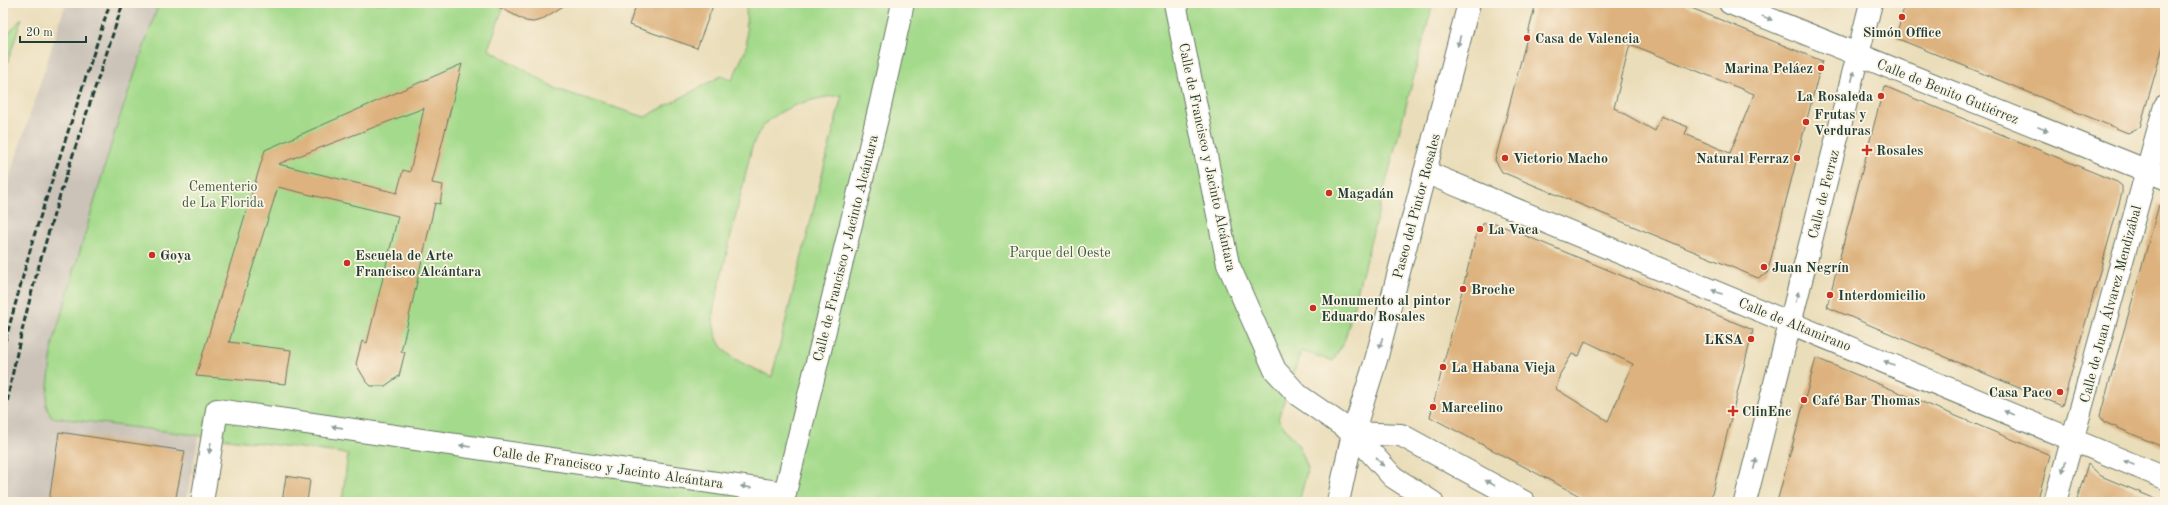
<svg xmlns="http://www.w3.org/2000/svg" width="2168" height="505" viewBox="0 0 2168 505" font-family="'Old Standard TT',serif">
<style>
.built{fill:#e4d2b5}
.industrial{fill:#cbc3b8}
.green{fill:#a4da8b;stroke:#628c60;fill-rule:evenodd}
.building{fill:#ddb27e;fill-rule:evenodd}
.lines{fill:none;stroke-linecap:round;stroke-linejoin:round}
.minor-casing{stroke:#667563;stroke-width:24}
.secondary-casing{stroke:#667563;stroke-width:24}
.primary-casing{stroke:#667563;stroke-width:24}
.minor{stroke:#fff;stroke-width:22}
.secondary{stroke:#fff;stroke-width:22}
.primary{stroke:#fff;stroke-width:22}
.rail{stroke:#1f3d34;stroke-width:3;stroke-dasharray:6 3;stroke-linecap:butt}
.oneway{fill:#8f9e9a}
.poi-dot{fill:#c8321e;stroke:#fcf5e5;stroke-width:1.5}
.labels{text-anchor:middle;stroke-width:3.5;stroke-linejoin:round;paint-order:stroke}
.poi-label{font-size:14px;font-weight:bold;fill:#1f3d34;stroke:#fcf5e5;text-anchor:start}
.street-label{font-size:14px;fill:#1f3d34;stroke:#fcf5e5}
.park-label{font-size:14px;fill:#3a5c45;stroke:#fcf5e5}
</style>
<rect width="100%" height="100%" fill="#fcf5e5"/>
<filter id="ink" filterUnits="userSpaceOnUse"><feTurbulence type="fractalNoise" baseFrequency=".025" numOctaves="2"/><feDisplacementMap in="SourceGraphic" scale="8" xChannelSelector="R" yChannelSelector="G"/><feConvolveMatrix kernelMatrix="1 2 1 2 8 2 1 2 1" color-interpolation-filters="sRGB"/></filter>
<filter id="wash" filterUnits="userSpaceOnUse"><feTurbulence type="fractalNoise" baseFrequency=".012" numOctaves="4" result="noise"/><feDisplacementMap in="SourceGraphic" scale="16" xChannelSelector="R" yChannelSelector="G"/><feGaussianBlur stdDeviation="0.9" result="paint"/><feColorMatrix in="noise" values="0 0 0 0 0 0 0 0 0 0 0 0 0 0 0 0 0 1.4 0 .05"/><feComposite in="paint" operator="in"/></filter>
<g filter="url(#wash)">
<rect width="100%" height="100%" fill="#eaddb9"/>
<path class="built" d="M1809,3H1838L1825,10Z"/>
<path class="industrial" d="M66,3H159L116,128L53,343L190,435L199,436L186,502H3V198Z"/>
<g class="green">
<path d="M159,3H505L488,49L559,90L645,117L721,76L732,80L747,47L746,3H1433L1345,339L1333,361L1301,351L1278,419L1299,446L1308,468L1299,502H342L348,454L51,417L46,405L53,343L116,128ZM842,95L772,376V377C737,360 712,356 713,311L752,147C755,141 757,133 762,128C781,105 814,98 842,95Z"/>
<path d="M22,18L3,76V40Z"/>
</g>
<g id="blocks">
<g class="building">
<path d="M491,3H568L541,20L533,22L526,21Z"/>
<path d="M637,3H714L697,48L629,25Z"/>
<path d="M1536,3H1679L1822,61L1767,274L1758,278L1502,172L1495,160ZM1630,44L1754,94L1730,153L1685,134L1688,127L1661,116L1655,131L1614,108Z"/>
<path d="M1905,3H2165V39L2140,127L2128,133L1896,38Z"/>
<path d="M462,64L432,183L443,185L440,204L435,203L401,352H405L399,376L385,386H371L366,381L356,364L362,341L367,343L398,216L278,187L229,342L291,350L286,384L196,376L265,150ZM424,108L410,172L403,170L397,193L278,164Z"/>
<path d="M1884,86L2117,182L2122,186V193L2062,406L1827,307Z"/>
<path d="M2159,205L2165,206V448L2104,422L2100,416Z"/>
<path d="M1484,223H1495L1753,330L1710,502H1591L1430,417L1477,232ZM1585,341L1633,364L1608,421L1556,389L1560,374L1572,354L1579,356Z"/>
<path d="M1816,358L2050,455L2037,502H1777Z"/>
<path d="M59,432L185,451L175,502H49Z"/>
<path d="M2088,464L2101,476L2163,502H2076Z"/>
<path d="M286,476L310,480L307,502H282Z"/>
</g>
</g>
</g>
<g filter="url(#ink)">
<use href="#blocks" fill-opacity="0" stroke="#667563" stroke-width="1"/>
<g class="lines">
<g class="minor-casing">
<g id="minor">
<path d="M1730,3L2165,178"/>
<path d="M1425,172L2165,478"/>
<path d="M202,502L217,410L785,493"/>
<path d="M780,502L785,493L880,106L903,3"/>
<path d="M2055,502L2165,106"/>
</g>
</g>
<g class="secondary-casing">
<g id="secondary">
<path d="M1338,502L1353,433L1376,360L1469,3"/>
<path d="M1745,502L1871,3"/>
</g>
</g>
<g class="primary-casing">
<g id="primary">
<path d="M1175,3L1228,264L1275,370L1298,395L1353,433L1393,477L1432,502"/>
<path d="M1353,433L1401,435L1524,502"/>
</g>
</g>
<use href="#minor" class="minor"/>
<use href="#secondary" class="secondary"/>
<use href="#primary" class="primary"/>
<g class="rail">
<path d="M3,349L34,236L110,3"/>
<path d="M3,428C25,282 78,143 123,3"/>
</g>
</g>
<defs><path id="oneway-solid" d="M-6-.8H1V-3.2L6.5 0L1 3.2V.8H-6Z"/></defs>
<g class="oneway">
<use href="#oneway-solid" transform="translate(1767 18) rotate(22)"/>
<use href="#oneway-solid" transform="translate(1459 41) rotate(105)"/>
<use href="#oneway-solid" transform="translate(1853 76) rotate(-76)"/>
<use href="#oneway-solid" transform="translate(2043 129) rotate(22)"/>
<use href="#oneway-solid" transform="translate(1717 292) rotate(-158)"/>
<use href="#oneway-solid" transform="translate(1797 297) rotate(-76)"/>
<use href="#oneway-solid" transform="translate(1381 343) rotate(104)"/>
<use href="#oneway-solid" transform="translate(1889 363) rotate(-157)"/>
<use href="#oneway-solid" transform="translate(2009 413) rotate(-157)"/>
<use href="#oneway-solid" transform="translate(337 427) rotate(-172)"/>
<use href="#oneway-solid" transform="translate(465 446) rotate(-171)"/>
<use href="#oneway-solid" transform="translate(210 448) rotate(99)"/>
<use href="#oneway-solid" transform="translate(1380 462) rotate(48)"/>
<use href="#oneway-solid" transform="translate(2129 463) rotate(-158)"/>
<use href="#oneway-solid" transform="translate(1755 464) rotate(-76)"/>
<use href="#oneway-solid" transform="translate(2064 467) rotate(106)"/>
<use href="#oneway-solid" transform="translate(1490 483) rotate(-151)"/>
<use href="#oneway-solid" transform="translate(746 487) rotate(-172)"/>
</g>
</g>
<g class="poi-dot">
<circle cx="1902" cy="17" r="4"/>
<circle cx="1527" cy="38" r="4"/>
<circle cx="1821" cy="68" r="4"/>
<circle cx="1881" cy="96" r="4"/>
<circle cx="1806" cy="122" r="4"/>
<path d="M1865 144h4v4h4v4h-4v4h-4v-4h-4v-4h4z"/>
<circle cx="1505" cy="158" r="4"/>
<circle cx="1797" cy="158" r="4"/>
<circle cx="1329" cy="193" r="4"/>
<circle cx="1480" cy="229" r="4"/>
<circle cx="152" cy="255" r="4"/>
<circle cx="347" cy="263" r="4"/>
<circle cx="1764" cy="267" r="4"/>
<circle cx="1463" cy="289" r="4"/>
<circle cx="1830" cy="295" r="4"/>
<circle cx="1313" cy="308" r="4"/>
<circle cx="1751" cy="339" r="4"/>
<circle cx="1443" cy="367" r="4"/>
<circle cx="2060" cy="392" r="4"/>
<circle cx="1804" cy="400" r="4"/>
<circle cx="1433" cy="407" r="4"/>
<path d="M1731 405h4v4h4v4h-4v4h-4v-4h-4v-4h4z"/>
</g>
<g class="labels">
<g class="poi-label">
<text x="1902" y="37" text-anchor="middle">Simón Office</text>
<text x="1535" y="43">Casa de Valencia</text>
<text x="1813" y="73" text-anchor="end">Marina Peláez</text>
<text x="1873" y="101" text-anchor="end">La Rosaleda</text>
<text x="1814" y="119">Frutas y<tspan x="1814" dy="16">Verduras</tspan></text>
<text x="1876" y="155">Rosales</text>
<text x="1513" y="163">Victorio Macho</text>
<text x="1789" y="163" text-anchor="end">Natural Ferraz</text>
<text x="1337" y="198">Magadán</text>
<text x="1488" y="234">La Vaca</text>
<text x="160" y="260">Goya</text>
<text x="355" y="260">Escuela de Arte<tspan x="355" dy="16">Francisco Alcántara</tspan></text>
<text x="1772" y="272">Juan Negrín</text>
<text x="1471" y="294">Broche</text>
<text x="1838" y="300">Interdomicilio</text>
<text x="1321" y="305">Monumento al pintor<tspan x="1321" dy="16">Eduardo Rosales</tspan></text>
<text x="1743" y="344" text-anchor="end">LKSA</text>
<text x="1451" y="372">La Habana Vieja</text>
<text x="2052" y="397" text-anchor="end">Casa Paco</text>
<text x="1812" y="405">Café Bar Thomas</text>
<text x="1441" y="412">Marcelino</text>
<text x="1742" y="416">ClinEnc</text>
</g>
<g class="street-label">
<text transform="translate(1948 91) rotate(22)" y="5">Calle de Benito Gutiérrez</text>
<text transform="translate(1208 157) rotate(78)" y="5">Calle de Francisco y Jacinto Alcántara</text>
<text transform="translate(1823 194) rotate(-76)" y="5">Calle de Ferraz</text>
<text transform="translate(1416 206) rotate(-75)" y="5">Paseo del Pintor Rosales</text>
<text transform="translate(845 248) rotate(-76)" y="5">Calle de Francisco y Jacinto Alcántara</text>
<text transform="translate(2110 304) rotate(-75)" y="5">Calle de Juan Álvarez Mendizábal</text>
<text transform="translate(1795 324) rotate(22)" y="5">Calle de Altamirano</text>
<text transform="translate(608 467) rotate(8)" y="5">Calle de Francisco y Jacinto Alcántara</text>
</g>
<g class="park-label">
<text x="223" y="191">Cementerio<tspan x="223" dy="16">de La Florida</tspan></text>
<text x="1060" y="257">Parque del Oeste</text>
</g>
</g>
<rect width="2168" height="505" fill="none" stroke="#fcf5e5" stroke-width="16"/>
<path d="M20 36v6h66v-6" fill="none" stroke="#1f3d34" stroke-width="2"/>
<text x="26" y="36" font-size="12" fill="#1f3d34" stroke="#fcf5e5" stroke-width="3" paint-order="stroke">20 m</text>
</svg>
